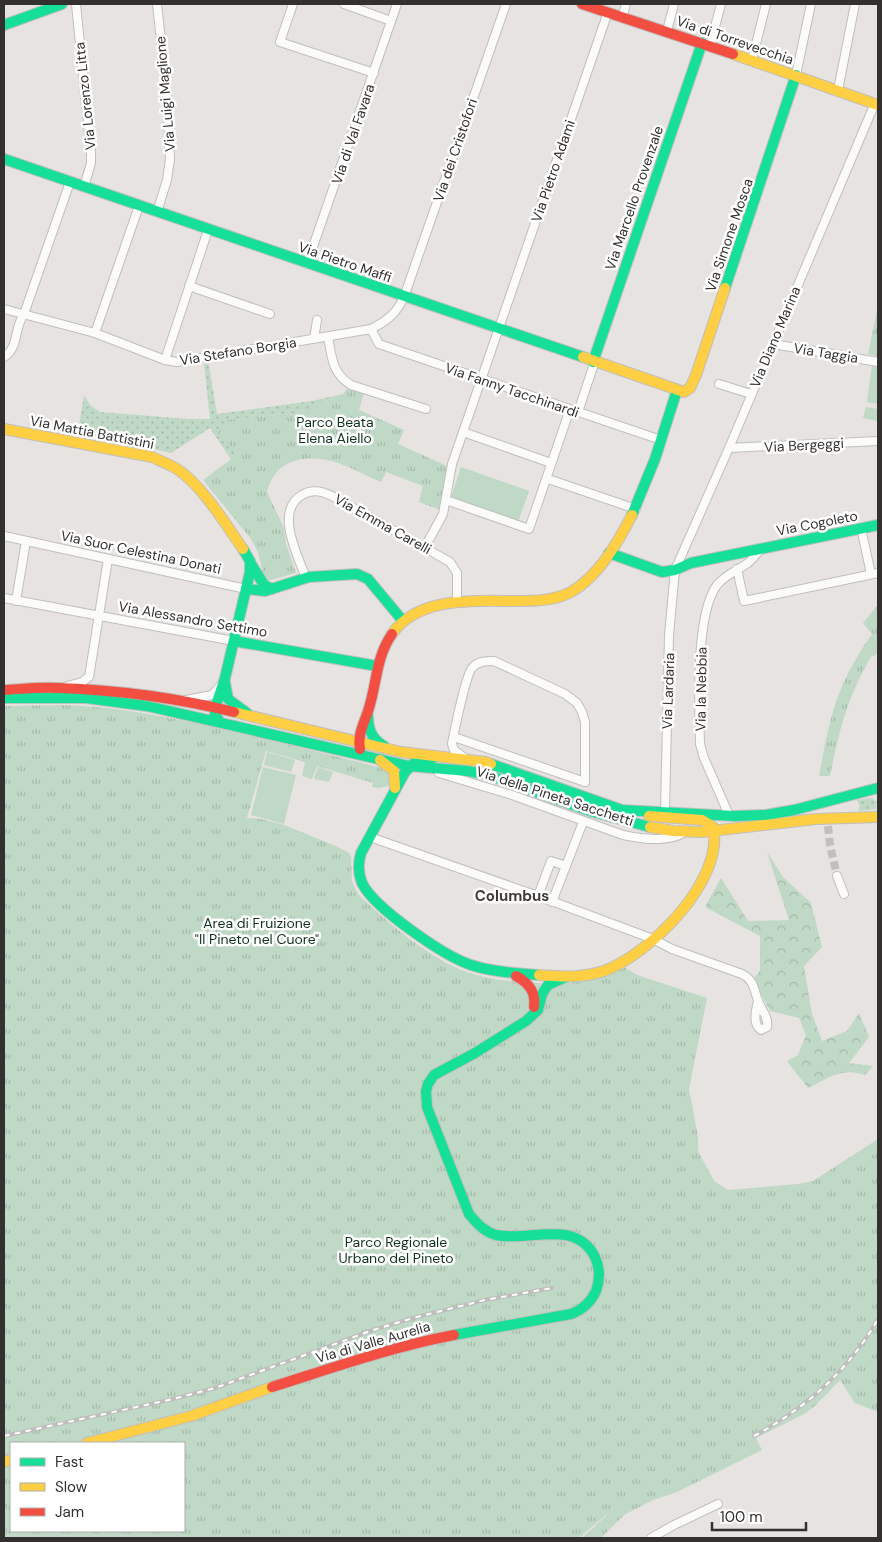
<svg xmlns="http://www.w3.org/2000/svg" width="882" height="1542" viewBox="0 0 882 1542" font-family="'DM Sans',sans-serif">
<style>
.grass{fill:url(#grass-dots)}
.forest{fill:url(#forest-crowns)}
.park{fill:url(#park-tufts);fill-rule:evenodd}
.pitch{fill:#c0d8c6}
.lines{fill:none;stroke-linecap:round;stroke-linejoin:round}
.street-tunnel{stroke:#c2bfbd;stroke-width:8;stroke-dasharray:8 4;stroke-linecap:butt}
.street-casing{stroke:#c1bfbd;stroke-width:10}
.fast-casing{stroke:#c1bfbd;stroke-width:12}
.slow-casing{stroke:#c1bfbd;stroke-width:12}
.jam-casing{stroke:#c1bfbd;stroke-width:12}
.street{stroke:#fbfbfa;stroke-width:8}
.fast{stroke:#16e098;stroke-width:10}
.slow{stroke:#ffcf43;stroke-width:10}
.jam{stroke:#f24e42;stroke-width:10}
.rail-casing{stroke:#bebebd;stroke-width:4}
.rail{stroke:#fff;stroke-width:2;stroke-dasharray:5.5;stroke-linecap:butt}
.labels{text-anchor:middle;stroke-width:5;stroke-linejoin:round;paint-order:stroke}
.street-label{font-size:14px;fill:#33312f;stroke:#fff}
.park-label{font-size:14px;fill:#0f321e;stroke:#fff}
.neighbourhood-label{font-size:15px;font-weight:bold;fill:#3f3a37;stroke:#fff}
</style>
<defs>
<pattern id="grass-dots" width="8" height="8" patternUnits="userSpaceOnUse" patternTransform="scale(1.25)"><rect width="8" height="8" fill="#c0d8c6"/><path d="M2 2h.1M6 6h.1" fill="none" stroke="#a5baaa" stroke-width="1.8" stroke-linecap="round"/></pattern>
<pattern id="forest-crowns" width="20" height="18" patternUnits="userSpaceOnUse" patternTransform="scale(1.25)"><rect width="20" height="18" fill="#c0d8c6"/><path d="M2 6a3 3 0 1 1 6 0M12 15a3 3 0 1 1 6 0" fill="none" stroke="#a5baaa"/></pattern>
<pattern id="park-tufts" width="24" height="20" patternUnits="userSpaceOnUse" patternTransform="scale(1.25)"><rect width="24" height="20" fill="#c0d8c6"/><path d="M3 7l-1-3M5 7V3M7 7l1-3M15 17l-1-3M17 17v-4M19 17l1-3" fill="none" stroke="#a5baaa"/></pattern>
</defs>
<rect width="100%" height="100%" fill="#e6e3e1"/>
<g class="grass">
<path d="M208,360L217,414L312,401L343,394L297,413L227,420L238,454L232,461L210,428L171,453L78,432L84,395L90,405L100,412L188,419H210L204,364Z"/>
<path d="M872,798L877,802L876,809L858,811L860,806L857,800Z"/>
</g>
<path class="forest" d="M767,852L783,877L811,903L822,947L804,966L812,1014L822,1041L847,1031L859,1013L869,1037L849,1063L873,1066L865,1075C841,1067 829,1078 808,1088L787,1061L798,1055L806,1035L799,1018L770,1011L753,979L760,971V936L705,907L721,878L748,921L789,920Z"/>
<g class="park">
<path d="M878,305V356L868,354Z"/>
<path d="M347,389L364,393L359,410L404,430L398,444L447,466L440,510L419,502L423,486L386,472L381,482C366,476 347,465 332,461C302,454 275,460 267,492L284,528L286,544L296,573L267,581L262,578V569L258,552L251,539L203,480L238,454L218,433L227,420L297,413L343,394Z"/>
<path d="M878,605V652L874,656L872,655C848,695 839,731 830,776H819C823,756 826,735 832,715C840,686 854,659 872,634L863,623Z"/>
<path d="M62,705C127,707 189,721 252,736C297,747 341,757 385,769L389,772L391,779L388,786L379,788L372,787L373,783L317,766L312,779L302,776L305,762L266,751L247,818L262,819L284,825L338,847L349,853L351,857L352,882L358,894C386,921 431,960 467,972C490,980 514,982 539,983C569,984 597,982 624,967L637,975L707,998L689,1089L698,1137V1151L714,1181L728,1190L798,1184L813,1181L878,1139V1412L855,1403L840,1380L815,1406L804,1414L756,1438L762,1450L677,1492L653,1500L624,1515L601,1538H582L607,1515V1514L579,1538H4V706ZM11,1443H184V1531H11Z"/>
</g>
<g class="pitch">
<path d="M872,365L878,366V404L867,402Z"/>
<path d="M866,407L878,409V421L863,418Z"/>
<path d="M461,467L529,491L518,522L451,498Z"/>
<path d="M267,752L295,760L291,772L264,765Z"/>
<path d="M263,767L296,775L284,824L251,815Z"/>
<path d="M318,767L333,772L329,782L314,779Z"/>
</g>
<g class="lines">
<path class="street-tunnel" d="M828,826L830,845L837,876"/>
<g class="street-casing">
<g id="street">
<path d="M76,4L91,154V163L84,187"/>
<path d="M157,4L167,96L170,159L167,180L157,212"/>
<path d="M293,4L280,42L374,73"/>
<path d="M344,4L391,21"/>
<path d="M622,18L626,4"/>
<path d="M667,31L674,4"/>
<path d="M710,46L721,4"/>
<path d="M752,60L766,4"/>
<path d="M796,75L811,4"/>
<path d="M838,90L855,4"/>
<path d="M307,264L397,4"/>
<path d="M189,286L270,314"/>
<path d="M4,309L95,333L165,360L177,362L371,329C387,321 397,313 404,297L506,4"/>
<path d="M371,329L379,344L661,440"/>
<path d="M95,333L139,206"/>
<path d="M328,337C332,358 332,373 351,385L426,409"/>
<path d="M314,339L317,320"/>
<path d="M773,344L878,362"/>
<path d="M4,357C19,348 14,327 24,314L70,182"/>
<path d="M165,360L208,230"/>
<path d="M719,384L751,394"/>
<path d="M578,412L593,367"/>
<path d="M463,432L551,463"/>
<path d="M729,448L878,441"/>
<path d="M551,480L636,509"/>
<path d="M446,500L529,529L570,409"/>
<path d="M861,528L871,574"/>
<path d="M4,536L246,589"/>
<path d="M425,547L443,514L452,464L608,12"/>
<path d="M737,569L744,601L878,573"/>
<path d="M306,578C298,556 274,511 302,495C311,489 322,491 332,496L450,562L457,573V603"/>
<path d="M4,598L234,641"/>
<path d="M16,601L26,541"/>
<path d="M67,686L82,682L89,677L108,559"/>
<path d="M186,700L212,695L220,686"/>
<path d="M454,737L585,782"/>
<path d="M466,759L454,750L452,744C454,732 466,675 472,668C478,661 486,661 494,661L565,694L577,703L582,712L585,722V782"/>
<path d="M439,773L512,795L623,835C642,839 668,843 685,832"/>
<path d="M665,811L669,635L675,570L729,448L875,103"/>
<path d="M729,815L704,758L700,744C699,706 695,615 717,585C725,575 738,570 748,563C753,559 757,553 761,549"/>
<path d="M370,837L538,896L653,939L672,949L742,974C754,980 754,989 758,1001C761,1010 769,1017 767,1027L761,1030C752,1024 756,1010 758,1001"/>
<path d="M837,876L844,894"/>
<path d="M538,896L551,861L566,866"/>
<path d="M552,902L583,822"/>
<path d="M651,1538L674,1525L718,1504"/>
</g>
</g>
<g class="fast-casing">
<g id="fast">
<path d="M4,25L62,4"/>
<path d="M4,159L583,357"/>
<path d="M725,288L796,75"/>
<path d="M593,362L702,43"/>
<path d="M632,515L655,459L677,390"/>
<path d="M609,553L662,572L675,570L691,563L878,525"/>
<path d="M251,564L264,585L272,589"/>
<path d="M246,589L265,591L309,577L357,574L368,579L403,621"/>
<path d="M234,641L377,666"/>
<path d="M225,683L228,699L247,713"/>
<path d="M4,698H86L147,706L409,766L468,771L488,775L593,812L650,827"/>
<path d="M368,716C368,730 372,739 384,746"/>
<path d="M219,721L215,714V708L225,678L250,572V561L243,549"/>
<path d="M433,758L414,763L405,772L361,853C358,863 358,873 362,883C374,908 444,956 471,965C493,972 516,973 539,975"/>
<path d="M491,764L622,810L734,816L766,815L794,810L878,788"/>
<path d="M454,1335L571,1314C582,1310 591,1302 596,1291C600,1280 600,1268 595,1257C575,1218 529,1242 496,1235C484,1232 476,1222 469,1214L427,1107L426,1091L428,1084L434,1075L475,1053L526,1021L538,1010L542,994L548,985L566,977"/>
</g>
</g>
<g class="slow-casing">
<g id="slow">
<path d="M733,54L878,105"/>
<path d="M583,357L684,392L690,388L696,375L725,288"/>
<path d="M4,429L152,457C160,461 169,464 177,469C202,485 226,525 243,549"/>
<path d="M392,634C418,596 476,601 516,601C534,601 554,601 571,592C599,576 618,542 632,515"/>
<path d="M234,712L401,752L485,762L491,764"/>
<path d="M380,760L394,771L395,788"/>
<path d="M650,827L673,831L702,832L816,819L878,817"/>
<path d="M539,975C562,977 582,978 604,971C650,954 725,880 713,827L702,820L649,816"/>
<path d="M87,1443L191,1416L272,1387"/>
<path d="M4,1462L11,1460"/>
</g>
</g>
<g class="jam-casing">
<g id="jam">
<path d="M582,4L733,54"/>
<path d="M4,690C22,689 40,687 58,688C117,690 177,698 234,712"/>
<path d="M360,749C357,734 365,722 369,708C377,682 376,657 392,634"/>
<path d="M516,976C529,983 536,992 534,1007"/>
<path d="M272,1387C332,1368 391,1347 454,1335"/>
</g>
</g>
<use href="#street" class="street"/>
<use href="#fast" class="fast"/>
<use href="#slow" class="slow"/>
<use href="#jam" class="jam"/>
<g class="rail-casing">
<g id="rail">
<path d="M4,1436L173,1399L215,1388L373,1330L413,1318L485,1300L552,1288"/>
<path d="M754,1436C806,1408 849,1370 878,1319"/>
</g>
</g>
<use href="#rail" class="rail"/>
</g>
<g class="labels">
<g class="street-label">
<text transform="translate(735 40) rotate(19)" y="5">Via di Torrevecchia</text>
<text transform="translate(165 94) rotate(-95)" y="5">Via Luigi Maglione</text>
<text transform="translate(85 96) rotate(-96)" y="5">Via Lorenzo Litta</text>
<text transform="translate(353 134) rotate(-71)" y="5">Via di Val Favara</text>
<text transform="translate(455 150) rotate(-71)" y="5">Via dei Cristofori</text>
<text transform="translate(553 171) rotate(-71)" y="5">Via Pietro Adami</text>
<text transform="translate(634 198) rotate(-71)" y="5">Via Marcello Provenzale</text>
<text transform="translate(729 235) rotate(-71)" y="5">Via Simone Mosca</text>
<text transform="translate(345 262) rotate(19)" y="5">Via Pietro Maffi</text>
<text transform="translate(775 337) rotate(-67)" y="5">Via Diano Marina</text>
<text transform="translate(238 351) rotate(-9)" y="5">Via Stefano Borgia</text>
<text transform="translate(826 353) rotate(9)" y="5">Via Taggia</text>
<text transform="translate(512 390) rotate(19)" y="5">Via Fanny Tacchinardi</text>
<text transform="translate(92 432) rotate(11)" y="5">Via Mattia Battistini</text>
<text transform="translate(804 445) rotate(-3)" y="5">Via Bergeggi</text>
<text transform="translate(817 523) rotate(-11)" y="5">Via Cogoleto</text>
<text transform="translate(383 524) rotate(29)" y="5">Via Emma Carelli</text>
<text transform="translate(141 552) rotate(12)" y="5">Via Suor Celestina Donati</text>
<text transform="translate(193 619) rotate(10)" y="5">Via Alessandro Settimo</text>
<text transform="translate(701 689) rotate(-89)" y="5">Via la Nebbia</text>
<text transform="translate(668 691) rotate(-88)" y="5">Via Lardaria</text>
<text transform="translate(555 796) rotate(18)" y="5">Via della Pineta Sacchetti</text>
<text transform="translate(373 1342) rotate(-16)" y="5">Via di Valle Aurelia</text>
</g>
<g class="park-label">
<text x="335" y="427">Parco Beata<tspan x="335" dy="16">Elena Aiello</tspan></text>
<text x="257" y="928">Area di Fruizione<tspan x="257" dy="16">"Il Pineto nel Cuore"</tspan></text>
<text x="396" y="1247">Parco Regionale<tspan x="396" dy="16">Urbano del Pineto</tspan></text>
</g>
<g class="neighbourhood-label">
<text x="512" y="901">Columbus</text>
</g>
</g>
<rect width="882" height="1542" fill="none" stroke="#33312f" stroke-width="10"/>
<rect x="10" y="1442" width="175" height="90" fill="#ffffff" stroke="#adadac"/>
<rect x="20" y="1458" width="25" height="8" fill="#16e098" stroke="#adadac"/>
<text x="55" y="1467" font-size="15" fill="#33312f">Fast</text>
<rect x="20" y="1483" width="25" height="8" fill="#ffcf43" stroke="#adadac"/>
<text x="55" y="1492" font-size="15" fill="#33312f">Slow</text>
<rect x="20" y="1508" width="25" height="8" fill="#f24e42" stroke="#adadac"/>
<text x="55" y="1517" font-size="15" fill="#33312f">Jam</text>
<path d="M712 1522v8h94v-8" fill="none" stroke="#33312f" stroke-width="2.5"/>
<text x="720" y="1522" font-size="15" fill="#33312f" stroke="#ffffff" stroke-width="4" paint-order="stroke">100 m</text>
</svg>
